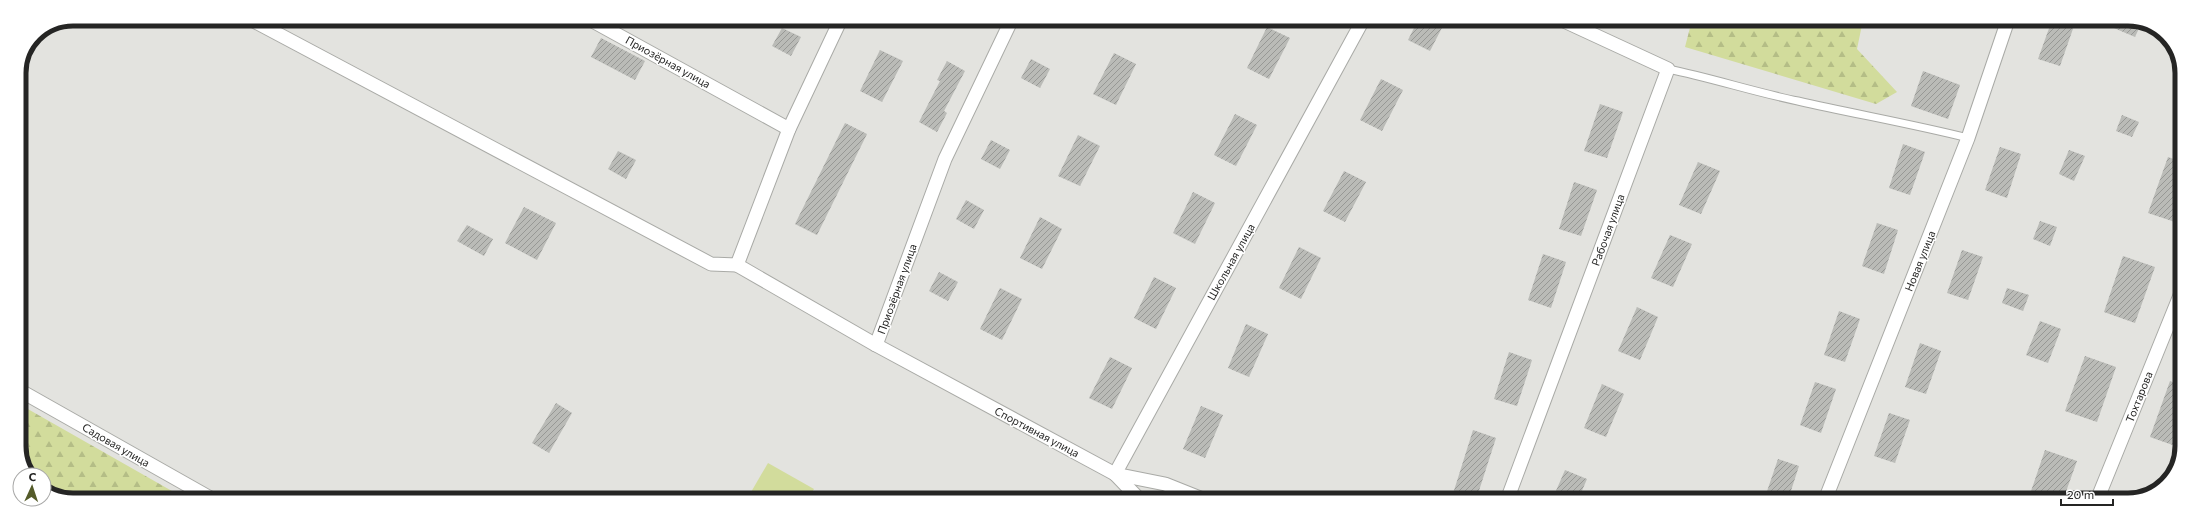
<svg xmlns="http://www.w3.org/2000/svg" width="2201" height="519" viewBox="0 0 2201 519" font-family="Commissioner,sans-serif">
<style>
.forest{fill:url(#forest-firs)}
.pitch{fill:#d2dc9c}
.building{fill:url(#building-hatch)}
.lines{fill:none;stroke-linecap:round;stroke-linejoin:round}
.lane-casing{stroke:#a9aaa6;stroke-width:9}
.street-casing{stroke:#a9aaa6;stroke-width:15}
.lane{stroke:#fff;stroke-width:7}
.street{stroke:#fff;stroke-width:13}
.labels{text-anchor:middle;stroke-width:3;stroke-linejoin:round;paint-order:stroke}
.street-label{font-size:11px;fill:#252524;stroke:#fff}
.rim{fill:none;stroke:#252524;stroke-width:5}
</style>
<defs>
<pattern id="forest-firs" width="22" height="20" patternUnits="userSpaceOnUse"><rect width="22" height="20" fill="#d2dc9c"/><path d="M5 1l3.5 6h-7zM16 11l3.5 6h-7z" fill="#b4bd86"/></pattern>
<pattern id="building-hatch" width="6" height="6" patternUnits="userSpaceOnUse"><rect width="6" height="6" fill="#babbb7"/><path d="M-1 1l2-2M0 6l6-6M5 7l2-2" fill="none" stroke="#979895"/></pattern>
</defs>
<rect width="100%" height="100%" fill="#e3e3df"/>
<g class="forest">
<path d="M1692,20H1863L1857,49L1897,92L1876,104L1685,47Z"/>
<path d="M19,404L186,499H62L44,489V475H29L19,453Z"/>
</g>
<path class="pitch" d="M768,463L814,489L808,499H747Z"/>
<g class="building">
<path d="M1418,20H1446L1430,51L1408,40Z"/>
<path d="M2052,20H2067L2075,23L2060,66L2038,59Z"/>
<path d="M2095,20H2139L2142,22L2135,37Z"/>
<path d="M1267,27L1290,38L1269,79L1247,68Z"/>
<path d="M782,28L801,37L791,56L772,46Z"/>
<path d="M601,38L645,61L635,80L591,57Z"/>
<path d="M880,50L903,61L882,102L860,91Z"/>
<path d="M1114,53L1136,64L1116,105L1093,94Z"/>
<path d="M1031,59L1050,69L1040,88L1021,78Z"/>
<path d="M947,61L965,71L944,111L947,113L937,132L919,122L940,81L937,80Z"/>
<path d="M1923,71L1960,85L1948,119L1911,106Z"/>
<path d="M1381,79L1403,90L1382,131L1360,120Z"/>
<path d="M1600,104L1623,112L1607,158L1584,151Z"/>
<path d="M1235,114L1257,125L1236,166L1214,155Z"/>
<path d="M2122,115L2139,122L2132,137L2116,131Z"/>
<path d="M845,123L867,134L817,235L795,224Z"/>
<path d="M1078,135L1100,146L1080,186L1058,176Z"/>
<path d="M991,140L1010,150L1000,169L981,159Z"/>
<path d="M1903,144L1925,152L1910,195L1889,188Z"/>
<path d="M2000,147L2021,154L2007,198L1985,190Z"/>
<path d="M2069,150L2085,156L2074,181L2059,174Z"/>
<path d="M618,151L636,160L626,179L608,169Z"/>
<path d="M2168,157L2182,162L2181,224L2148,213Z"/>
<path d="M1698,162L1720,171L1701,214L1679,205Z"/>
<path d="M1344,171L1366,182L1345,222L1323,211Z"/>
<path d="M1574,182L1597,190L1581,236L1559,229Z"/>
<path d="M1193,192L1215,203L1195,244L1173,233Z"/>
<path d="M966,200L984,210L974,229L956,219Z"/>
<path d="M524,207L556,223L537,260L505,243Z"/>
<path d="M1040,217L1062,229L1042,269L1020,258Z"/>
<path d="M2040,221L2057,227L2050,246L2033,239Z"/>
<path d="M1877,223L1898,230L1884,274L1862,266Z"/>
<path d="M467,225L493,239L484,256L457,241Z"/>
<path d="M1670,235L1692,244L1673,287L1651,278Z"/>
<path d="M1299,247L1321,258L1301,299L1279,288Z"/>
<path d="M1962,250L1983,257L1968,300L1947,293Z"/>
<path d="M1543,254L1566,262L1551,308L1528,300Z"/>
<path d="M2123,256L2155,267L2135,323L2104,312Z"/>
<path d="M939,272L958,282L948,301L929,291Z"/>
<path d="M1154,277L1176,288L1156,329L1134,318Z"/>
<path d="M1000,288L1022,299L1002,340L980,329Z"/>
<path d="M2007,288L2029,295L2023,311L2002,303Z"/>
<path d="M1637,307L1658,317L1640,360L1618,351Z"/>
<path d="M1839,311L1860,319L1845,362L1824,355Z"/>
<path d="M2040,321L2061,329L2048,363L2026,355Z"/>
<path d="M1246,324L1268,334L1249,377L1228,368Z"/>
<path d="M1920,343L1941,351L1926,394L1905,387Z"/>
<path d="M1509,352L1532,360L1517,406L1494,399Z"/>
<path d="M2085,356L2116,367L2097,422L2065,411Z"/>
<path d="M1110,357L1132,368L1112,409L1089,398Z"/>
<path d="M2170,381L2181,385V448L2150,437Z"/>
<path d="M1815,382L1836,389L1821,433L1800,425Z"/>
<path d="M1602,384L1624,394L1606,437L1584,428Z"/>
<path d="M556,403L572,413L549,453L532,443Z"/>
<path d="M1201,406L1223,415L1205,458L1183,449Z"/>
<path d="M1889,413L1910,420L1895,463L1874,456Z"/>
<path d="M1473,430L1496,438L1476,500H1451Z"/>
<path d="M2045,450L2077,461L2063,500H2028Z"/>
<path d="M1778,459L1799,466L1788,500H1764Z"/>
<path d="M1565,470L1587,479L1578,500H1552Z"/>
</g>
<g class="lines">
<g class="lane-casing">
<path id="lane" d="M1668,69C1712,78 1754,92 1798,101C1855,114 1912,124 1968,138"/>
</g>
<g class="street-casing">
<g id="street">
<path d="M250,19L711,264L737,265"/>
<path d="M589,19L789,129"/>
<path d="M841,19L789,129L737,265L876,345L1115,474L1165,484L1205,500"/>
<path d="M876,345L945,159L1012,19"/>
<path d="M19,390L212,499"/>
<path d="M1139,499L1115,474L1363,20"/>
<path d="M1507,500L1668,69L1562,20"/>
<path d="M1825,500L1968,138L2008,20"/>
<path d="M2097,500L2181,293"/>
</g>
</g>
<use href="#lane" class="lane"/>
<use href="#street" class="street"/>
</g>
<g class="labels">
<g class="street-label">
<text transform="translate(668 62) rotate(29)" y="4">Приозёрная улица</text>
<text transform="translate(1608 230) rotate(-70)" y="4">Рабочая улица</text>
<text transform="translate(1920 261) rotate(-68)" y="4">Новая улица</text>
<text transform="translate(1231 262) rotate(-61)" y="4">Школьная улица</text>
<text transform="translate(897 289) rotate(-70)" y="4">Приозёрная улица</text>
<text transform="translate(2139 397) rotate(-68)" y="4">Тохтарова</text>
<text transform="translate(1037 432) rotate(28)" y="4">Спортивная улица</text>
<text transform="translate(116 445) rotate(30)" y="4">Садовая улица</text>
</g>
</g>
<path d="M0 0H2201V519H0ZM73 26H2128A47 47 0 0 1 2175 73V446A47 47 0 0 1 2128 493H73A47 47 0 0 1 26 446V73A47 47 0 0 1 73 26Z" fill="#fff" fill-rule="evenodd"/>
<path class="rim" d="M73 26H2128A47 47 0 0 1 2175 73V446A47 47 0 0 1 2128 493H73A47 47 0 0 1 26 446V73A47 47 0 0 1 73 26Z"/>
<g transform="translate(32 487) rotate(3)"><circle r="19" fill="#ffffff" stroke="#a8a8a7"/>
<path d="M0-3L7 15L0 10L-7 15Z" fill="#545b29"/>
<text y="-6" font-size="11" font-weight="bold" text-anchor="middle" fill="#252524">С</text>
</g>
<path d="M2061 499v6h52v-6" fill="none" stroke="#252524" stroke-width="2"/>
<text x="2067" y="499" font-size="12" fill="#252524" stroke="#ffffff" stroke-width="3" paint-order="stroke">20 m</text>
</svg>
